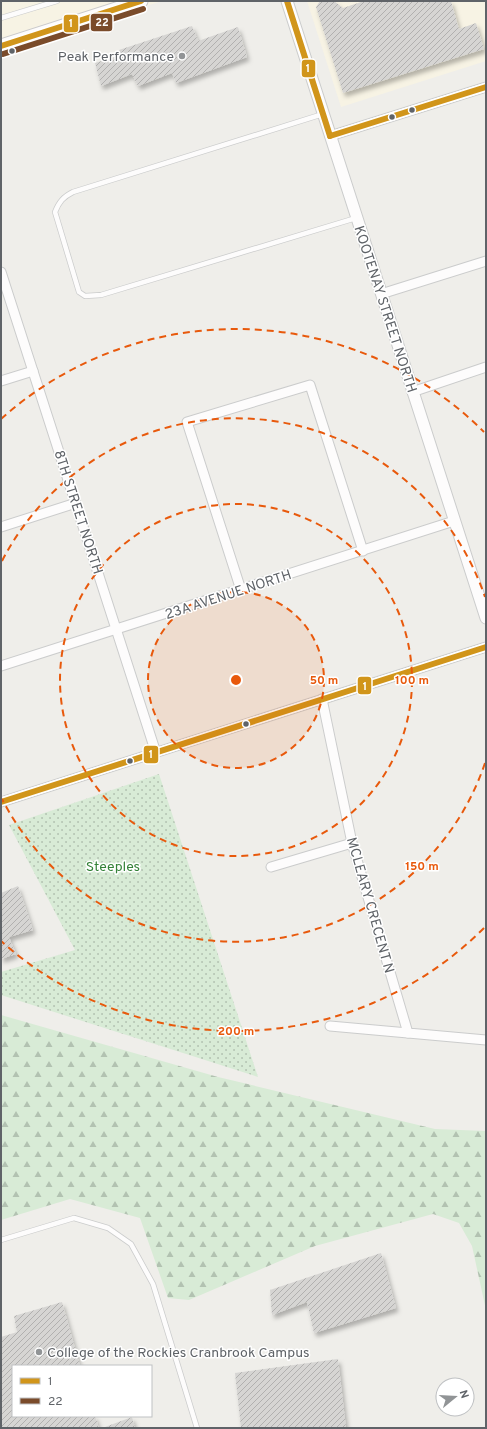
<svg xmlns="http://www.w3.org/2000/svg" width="487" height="1429" viewBox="0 0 487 1429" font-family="Overpass,sans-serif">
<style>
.commercial{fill:#f7f3e4}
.green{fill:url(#green-dots)}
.forest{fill:url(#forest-firs)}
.building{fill:url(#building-hatch);filter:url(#shadow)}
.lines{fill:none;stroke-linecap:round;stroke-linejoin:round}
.service-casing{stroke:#cbcccc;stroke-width:6}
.minor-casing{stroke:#cbcccc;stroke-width:11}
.tertiary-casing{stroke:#cbcccc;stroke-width:13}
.secondary-casing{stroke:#cacacb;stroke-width:15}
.service{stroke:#fdfcfc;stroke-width:4.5}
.minor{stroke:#fdfcfc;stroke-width:9}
.tertiary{stroke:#fdfcfc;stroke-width:11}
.secondary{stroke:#fdfcfc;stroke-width:13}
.bus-1-casing{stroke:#fff;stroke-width:9}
.bus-2-casing{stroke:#fff;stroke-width:9}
.bus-1{stroke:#d1951a;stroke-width:6}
.bus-2{stroke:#7a4b2a;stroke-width:6}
.ring{fill:none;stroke:#e8590c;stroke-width:2;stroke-dasharray:7 5}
.bus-dot{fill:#5f6368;stroke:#fff;stroke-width:1.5}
.poi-dot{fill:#919496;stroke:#fff;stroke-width:1.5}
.labels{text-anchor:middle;stroke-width:3;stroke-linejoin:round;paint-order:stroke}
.poi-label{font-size:14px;fill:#5f6368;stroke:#fff;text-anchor:end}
.street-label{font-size:14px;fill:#5f6368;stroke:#fff}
.park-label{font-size:14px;fill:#348238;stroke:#fff}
.centre{fill:#e8590c;stroke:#fff;stroke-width:2}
.ring-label{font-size:12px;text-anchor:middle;font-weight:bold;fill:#e8590c;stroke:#fff;stroke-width:3;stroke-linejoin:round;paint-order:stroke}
.line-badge{stroke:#fff;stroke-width:1.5}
.badge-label{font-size:11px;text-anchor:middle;font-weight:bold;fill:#fff}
</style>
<defs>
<pattern id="green-dots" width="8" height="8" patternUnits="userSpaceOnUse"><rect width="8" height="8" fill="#d8ebd6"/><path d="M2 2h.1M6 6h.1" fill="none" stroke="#b2c2b1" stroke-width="1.8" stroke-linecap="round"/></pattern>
<pattern id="forest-firs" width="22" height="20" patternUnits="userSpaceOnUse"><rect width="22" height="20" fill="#d8ebd6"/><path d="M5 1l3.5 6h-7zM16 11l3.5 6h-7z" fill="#b2c2b1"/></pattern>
<pattern id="building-hatch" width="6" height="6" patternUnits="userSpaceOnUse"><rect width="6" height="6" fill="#d6d5d3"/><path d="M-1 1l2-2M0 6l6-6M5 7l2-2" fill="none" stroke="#b1b0af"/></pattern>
<filter id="shadow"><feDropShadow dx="2.5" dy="4" stdDeviation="2" flood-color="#0004"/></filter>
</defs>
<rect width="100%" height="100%" fill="#efeeea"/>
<g class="commercial">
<path d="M1,1H162L1,52Z"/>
<path d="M307,1H486V61L341,107Z"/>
</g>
<path class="green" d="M159,774L258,1077L1,995V972L75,950L9,825Z"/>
<path class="forest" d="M1,1015L218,1077L435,1129L486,1131V1310L472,1246L459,1223L433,1214L315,1246L189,1300L168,1298L140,1218L70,1199L1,1220Z"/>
<g class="building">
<path d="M320,1H334L343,8L364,1H451L459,29L476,23L484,49L343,93L316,7Z"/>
<path d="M192,26L198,41L238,27L247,57L176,83L172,73L138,86L132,74L101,86L95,63L121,55L119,50Z"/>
<path d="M18,886L33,930L9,937L16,954L1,959V893Z"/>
<path d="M381,1253L396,1308L314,1333L307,1302L272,1315L270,1290Z"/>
<path d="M62,1302L80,1366H13V1416H95L99,1428H1V1337L17,1332L14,1316Z"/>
<path d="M338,1359L346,1428H241L235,1373Z"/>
<path d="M132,1417L135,1428H105V1427Z"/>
</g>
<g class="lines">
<g class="service-casing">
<g id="service">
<path d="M1,18L57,1"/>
<path d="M323,114L73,192C63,197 59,202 55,212L79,292L85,296L101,295L356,218"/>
<path d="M1,1240L74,1218L108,1228L131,1244L153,1284L197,1428"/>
</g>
</g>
<g class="minor-casing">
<g id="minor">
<path d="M330,136L486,87"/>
<path d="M1,272L156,753"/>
<path d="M381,294L486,261"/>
<path d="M1,381L33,371"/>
<path d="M412,392L486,367"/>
<path d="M1,527L76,503"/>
<path d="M241,590L187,422L310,385L363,551"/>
<path d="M1,666L454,521"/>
<path d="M322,699L352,843L408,1033L486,1040"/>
<path d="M1,802L486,647"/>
<path d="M271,867L352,843"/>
<path d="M330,1026L408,1033"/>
</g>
</g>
<g class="tertiary-casing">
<path id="tertiary" d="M287,1L486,618"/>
</g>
<g class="secondary-casing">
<path id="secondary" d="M1,46L141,1"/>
</g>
<use href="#service" class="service"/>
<use href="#minor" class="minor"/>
<use href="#tertiary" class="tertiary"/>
<use href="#secondary" class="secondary"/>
<g class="bus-1-casing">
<g id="bus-1">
<path d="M287,1L330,136"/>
<path d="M1,46L141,1"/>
<path d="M330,136L486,87"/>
<path d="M1,802L486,647"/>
</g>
</g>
<g class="bus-2-casing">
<path id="bus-2" d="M3,54L143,9"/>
</g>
<use href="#bus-1" class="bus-1"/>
<use href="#bus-2" class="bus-2"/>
</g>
<circle cx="236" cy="680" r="88" fill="#e8590c" fill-opacity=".12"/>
<g class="ring">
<circle cx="236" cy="680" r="88"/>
<circle cx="236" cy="680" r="176"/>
<path d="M485 763A263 263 0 0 1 2 799M2 561A263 263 0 0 1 485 597"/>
<path d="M484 928A351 351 0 0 1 1 941M1 419A351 351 0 0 1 484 432"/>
</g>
<g class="bus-dot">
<circle cx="12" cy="51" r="3.5"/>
<circle cx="412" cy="110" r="3.5"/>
<circle cx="392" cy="117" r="3.5"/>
<circle cx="246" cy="724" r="3.5"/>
<circle cx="130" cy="761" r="3.5"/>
</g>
<g class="poi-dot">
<circle cx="182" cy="56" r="4"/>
<circle cx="39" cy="1352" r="4"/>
</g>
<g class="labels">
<g class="poi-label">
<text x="174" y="61">Peak Performance</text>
<text x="47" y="1357" text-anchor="start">College of the Rockies Cranbrook Campus</text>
</g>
<g class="street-label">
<text transform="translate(386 309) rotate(72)" y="5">KOOTENAY STREET NORTH</text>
<text transform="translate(79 512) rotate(72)" y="5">8TH STREET NORTH</text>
<text transform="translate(228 594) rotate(-18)" y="5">23A AVENUE NORTH</text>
<text transform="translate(371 905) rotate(74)" y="5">MCLEARY CRECENT N</text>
</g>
<g class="park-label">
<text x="113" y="871">Steeples</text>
</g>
</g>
<circle cx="236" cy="680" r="6" class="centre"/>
<g class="ring-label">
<text x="324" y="684">50 m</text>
<text x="412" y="684">100 m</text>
<text x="422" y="870">150 m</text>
<text x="236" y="1035">200 m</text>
</g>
<g class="line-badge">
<rect x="90" y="13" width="23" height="19" rx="4" fill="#7a4b2a"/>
<rect x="63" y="14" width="16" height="19" rx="4" fill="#d1951a"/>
<rect x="301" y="59" width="15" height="19" rx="4" fill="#d1951a"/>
<rect x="357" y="676" width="15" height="19" rx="4" fill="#d1951a"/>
<rect x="143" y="745" width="16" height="19" rx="4" fill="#d1951a"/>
</g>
<g class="badge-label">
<text x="102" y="26">22</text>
<text x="71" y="27">1</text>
<text x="308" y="72">1</text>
<text x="365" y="690">1</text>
<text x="151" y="758">1</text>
</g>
<rect width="487" height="1429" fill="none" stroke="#5f6368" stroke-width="4"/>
<rect x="12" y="1365" width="140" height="52" fill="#ffffff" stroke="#bfc1c3"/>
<rect x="20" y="1378" width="20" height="6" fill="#d1951a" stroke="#bfc1c3"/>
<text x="48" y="1385" font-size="12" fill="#5f6368">1</text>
<rect x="20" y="1398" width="20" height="6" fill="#7a4b2a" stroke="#bfc1c3"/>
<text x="48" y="1405" font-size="12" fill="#5f6368">22</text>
<g transform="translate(455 1397) rotate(72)"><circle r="19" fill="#ffffff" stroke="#bfc1c3"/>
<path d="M0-3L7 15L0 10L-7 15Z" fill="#919496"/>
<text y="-6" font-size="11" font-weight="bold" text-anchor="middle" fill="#5f6368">N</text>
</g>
</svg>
